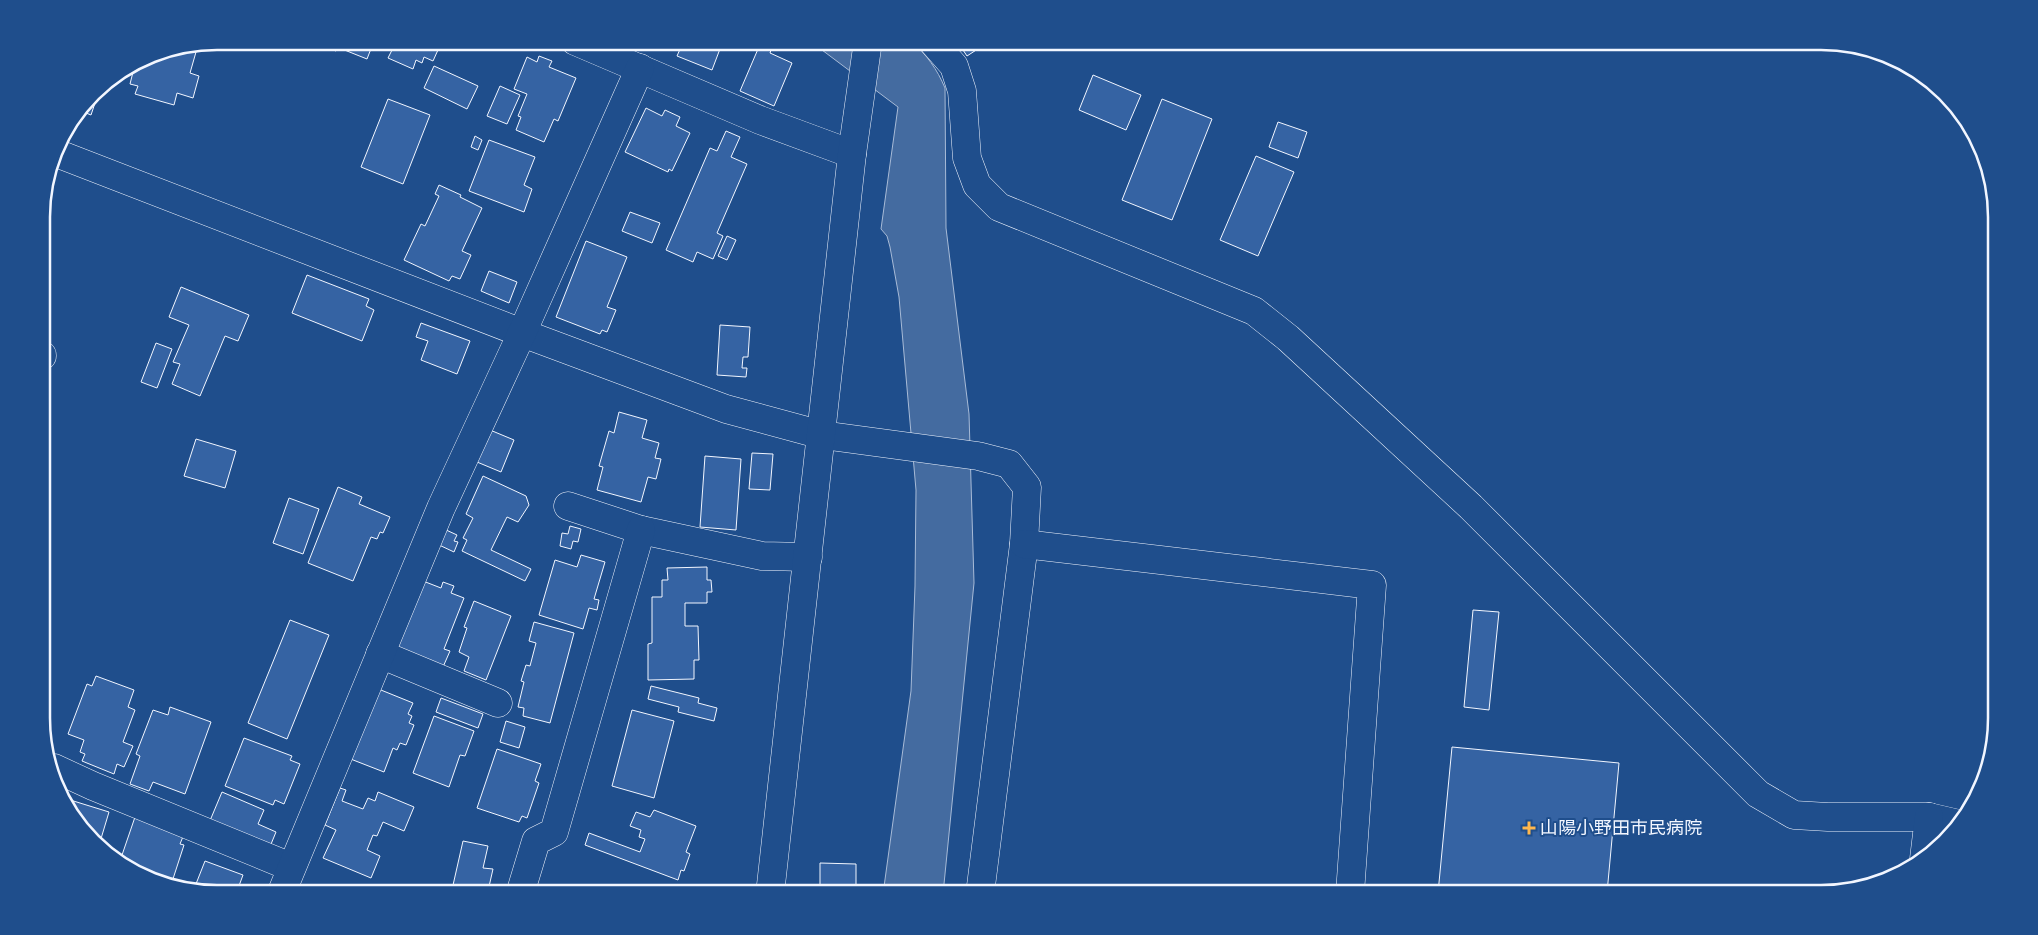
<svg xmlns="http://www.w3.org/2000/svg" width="2038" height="935" viewBox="0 0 2038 935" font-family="Ubuntu,'Noto Sans JP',sans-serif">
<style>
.water{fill:#446ba0;stroke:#a8bbd7}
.building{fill:#3563a3;stroke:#f2f6ff}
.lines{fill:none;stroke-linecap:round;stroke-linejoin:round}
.minor-casing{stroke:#f2f6ff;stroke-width:29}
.minor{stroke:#1f4e8c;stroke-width:28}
.poi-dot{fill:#ffb74d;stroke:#1f4e8c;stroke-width:2}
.labels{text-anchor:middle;stroke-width:4;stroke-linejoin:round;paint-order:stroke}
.poi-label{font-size:18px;fill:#f2f6ff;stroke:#1f4e8c;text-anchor:start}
.rim{fill:none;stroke:#f2f6ff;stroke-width:2.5}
</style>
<rect width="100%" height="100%" fill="#1f4e8c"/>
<path class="water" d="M810,41H911C927,55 937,69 945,88L946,228L969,414L974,583L943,894H883L911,691L915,586L916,490L899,297L890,247L887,236L881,229L898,107Z"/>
<g class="building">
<path d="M318,41H374L367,59L337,47L336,51L317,44Z"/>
<path d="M391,41H442L433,61L424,57L422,63L416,60L413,69L388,58L393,48L389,46Z"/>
<path d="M677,41H723L712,70L677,56L681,47L675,45Z"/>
<path d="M957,41H990L967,56Z"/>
<path d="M761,42L772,47L770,53L792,63L774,106L740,91Z"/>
<path d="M198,45L190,73L199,76L193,98L177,93L174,105L135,94L138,86L130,84L135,64L150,55Z"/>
<path d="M539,56L552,61L549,67L576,78L558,121L554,119L544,142L516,130L521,117L518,116L527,94L514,89L527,57L537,62Z"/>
<path d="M434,66L478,86L467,109L424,88Z"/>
<path d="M1093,75L1141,95L1126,130L1079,110Z"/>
<path d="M101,85L91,115L81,111Z"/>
<path d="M500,86L520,95L507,124L487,116Z"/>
<path d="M388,99L430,115L403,184L361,167Z"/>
<path d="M1162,99L1212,119L1172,220L1122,200Z"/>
<path d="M646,108L662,116L665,110L680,117L676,126L690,133L672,171L669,169L668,172L625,152Z"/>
<path d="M1278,122L1307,132L1298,158L1269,147Z"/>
<path d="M726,131L740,137L731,157L747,164L717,233L723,236L713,259L697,252L693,262L666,250L710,148L717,151Z"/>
<path d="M475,136L482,140L478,150L471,147Z"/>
<path d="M489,140L535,157L524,185L532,189L524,212L469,191Z"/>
<path d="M1256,156L1294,172L1258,256L1220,240Z"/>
<path d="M439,185L461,195L460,197L482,208L462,251L471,255L460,279L452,276L449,281L404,260L421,224L425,226L439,196L435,194Z"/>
<path d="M630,212L660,223L652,243L622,231Z"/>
<path d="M727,236L736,240L727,260L718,256Z"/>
<path d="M586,241L627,257L607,307L616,310L607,332L602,330L600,334L556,317Z"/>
<path d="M489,271L517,282L509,303L481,291Z"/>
<path d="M307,275L369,299L366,306L374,310L362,341L292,313Z"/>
<path d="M181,287L249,315L238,341L225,336L200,396L172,384L180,364L173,362L189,325L169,317Z"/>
<path d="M421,323L470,341L457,374L421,360L428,341L416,337Z"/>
<path d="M720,325L750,327L748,357H743L742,368H747L746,377L717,375Z"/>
<path d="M156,343L172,349L157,388L141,382Z"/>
<path d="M619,412L647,420L642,438L659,443L655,458L661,459L656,479L648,477L641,502L597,490L603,467L599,466L609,431L614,433Z"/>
<path d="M490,430L514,440L501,472L477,462Z"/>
<path d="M196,439L236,451L225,488L184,476Z"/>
<path d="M752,453L773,454L770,490L749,489Z"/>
<path d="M705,456L741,459L736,530L700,527Z"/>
<path d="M483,476L526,496L529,505L518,522L507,517L491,550L531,569L525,581L462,551L467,540L463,538L473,518L466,514Z"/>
<path d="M338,487L362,497L359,504L390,517L383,533L380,532L377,539L371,537L353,581L308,563Z"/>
<path d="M289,498L319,509L303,554L273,543Z"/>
<path d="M570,526L581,529L578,542L573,541L571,549L560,546L562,533L568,534Z"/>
<path d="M444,529L457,535L454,541L458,542L454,552L437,544Z"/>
<path d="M581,555L605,562L594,599L599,600L597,610L589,608L583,629L539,615L555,560L577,567Z"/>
<path d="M707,567V580H711L712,592H707V603H685V626H698L699,660H694V679L648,680V644L652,643V597H662V580H668L667,568Z"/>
<path d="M423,581L441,588L443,582L454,586L451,593L464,598L444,649L450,651L443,667L397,649Z"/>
<path d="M474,601L511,616L486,680L464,671L469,657L459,652L467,628L464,627Z"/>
<path d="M1473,610L1499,612L1489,710L1464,707Z"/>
<path d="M290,620L329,635L287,739L248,723Z"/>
<path d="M534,622L574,633L550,723L523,716L524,708L518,707L524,682L521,681L526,665L530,666L536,643L529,641Z"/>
<path d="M96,676L134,690L128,707L135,710L123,742L133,746L124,767L117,764L114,774L82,761L85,754L80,752L84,740L68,734L87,684L92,686Z"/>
<path d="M651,686L699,698L698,703L717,708L714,721L678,712L679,707L648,699Z"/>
<path d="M376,688L413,703L408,714L412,716L409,723L414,725L406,745L400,743L397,750L393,748L384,772L348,758Z"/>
<path d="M441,698L483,714L478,728L436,712Z"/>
<path d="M170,707L211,722L185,794L153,782L149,791L130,784L140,756L136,754L153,710L168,715Z"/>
<path d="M632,710L674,721L654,798L612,786Z"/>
<path d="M434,716L474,731L465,756L460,755L449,787L413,773Z"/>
<path d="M506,721L525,727L519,748L500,742Z"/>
<path d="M244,738L292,756L290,760L300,764L284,804L275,800L273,805L225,786Z"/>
<path d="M1452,747L1619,763L1607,893H1438Z"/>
<path d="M497,749L541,764L535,781L539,783L527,818L522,816L519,822L477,808Z"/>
<path d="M340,788L346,790L342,801L363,809L368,798L375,801L378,792L414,807L404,831L383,822L377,836L373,835L367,850L380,856L371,878L323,858L336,830L325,825Z"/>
<path d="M222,792L264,810L258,824L276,832L269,849L209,823Z"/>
<path d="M67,799L109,812L100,842L77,825Z"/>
<path d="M654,810L696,826L686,852L690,854L684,871L681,870L678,880L585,845L589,833L640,852L645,839L639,837L641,830L630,826L636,812L650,817Z"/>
<path d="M135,817L184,834L180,844L184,845L171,885L149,880L121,858Z"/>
<path d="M463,841L488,846L483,868L493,869L488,891L496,894H451Z"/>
<path d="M205,861L243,875L236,894H217L194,889Z"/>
<path d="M820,863L856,864V894H820Z"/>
<path d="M1382,886L1430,891L1429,893H1382Z"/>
</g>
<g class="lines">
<g class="minor-casing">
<g id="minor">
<path d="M575,41L760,120L852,154"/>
<path d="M932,41L954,66L962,91L967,158L977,185L999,207L1254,311L1288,338L1471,507L1758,794L1794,815L1828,817H1929L1959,824"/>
<path d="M56,153L522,333L726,409L822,435L978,456L1009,464L1027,487L1024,544L980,894"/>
<path d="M42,355V356"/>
<path d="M568,506L641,530L762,556L808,557"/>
<path d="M1024,544L1372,585L1350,893"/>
<path d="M380,654L498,703"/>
<path d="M54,768L93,786L291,867"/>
<path d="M1924,859L1929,817"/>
<path d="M281,894L441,508L522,333L640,68"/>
<path d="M520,894L536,841L554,832L641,530"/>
<path d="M770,894L852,154L868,41"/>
</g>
</g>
<use href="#minor" class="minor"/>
</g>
<path class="poi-dot" d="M1526.5 820.5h5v5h5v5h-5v5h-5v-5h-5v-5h5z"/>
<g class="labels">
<g class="poi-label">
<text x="1540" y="834">山陽小野田市民病院</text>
</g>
</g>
<path d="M0 0H2038V935H0ZM217 50H1821A167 167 0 0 1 1988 217V718A167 167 0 0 1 1821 885H217A167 167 0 0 1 50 718V217A167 167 0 0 1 217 50Z" fill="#1f4e8c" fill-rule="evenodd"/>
<path class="rim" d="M217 50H1821A167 167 0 0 1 1988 217V718A167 167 0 0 1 1821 885H217A167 167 0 0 1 50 718V217A167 167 0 0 1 217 50Z"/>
</svg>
